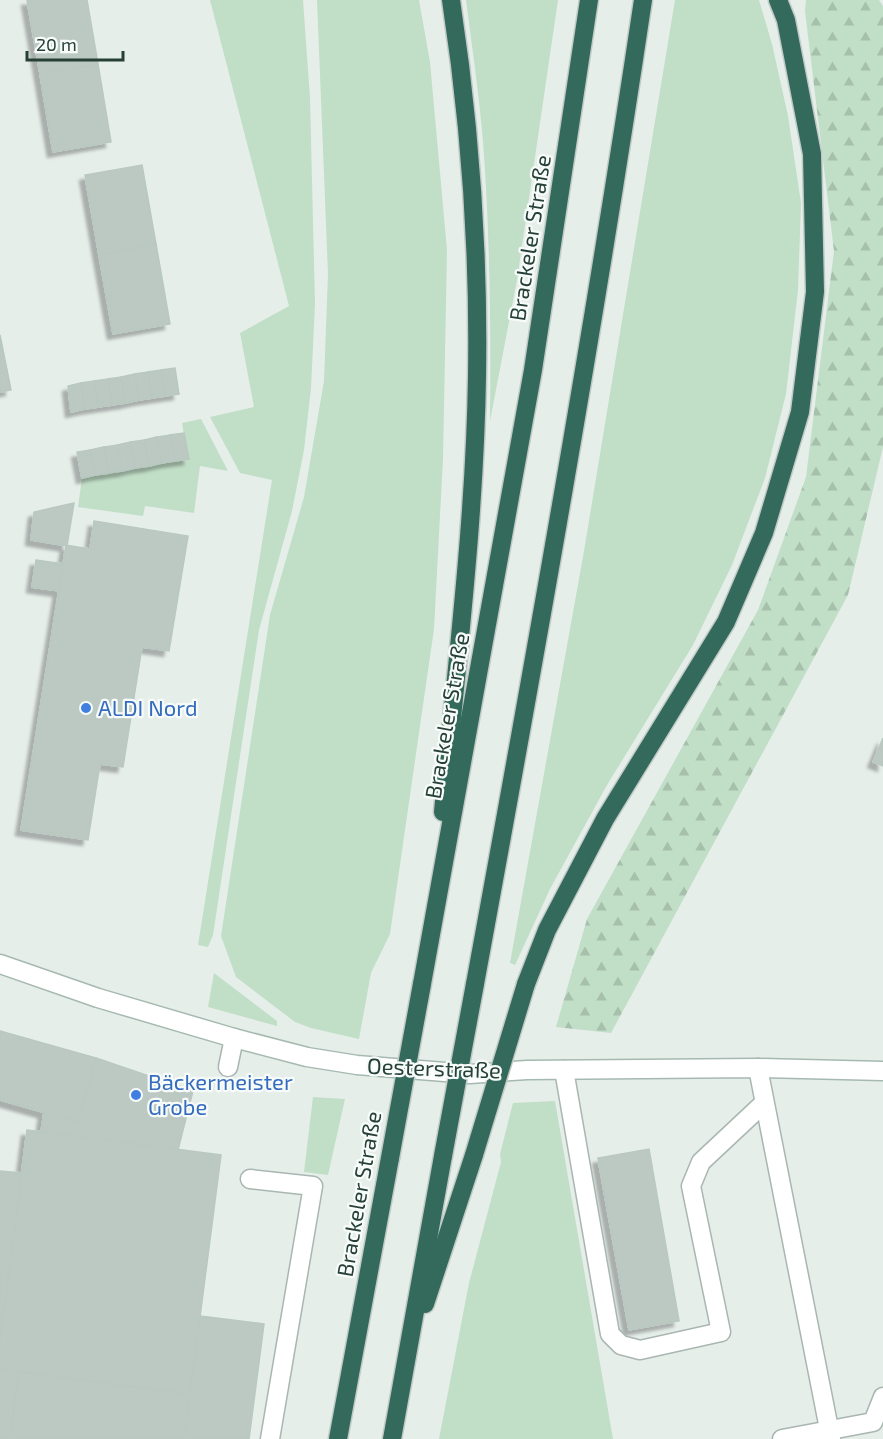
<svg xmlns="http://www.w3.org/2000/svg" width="883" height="1439" viewBox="0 0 883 1439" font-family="'Exo 2',sans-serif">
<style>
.green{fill:#c1dec7}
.forest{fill:url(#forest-firs)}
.building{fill:#bcc9c3;stroke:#b9c8c1;stroke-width:1.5;filter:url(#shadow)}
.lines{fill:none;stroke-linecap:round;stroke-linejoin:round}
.lane-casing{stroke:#a9b6b1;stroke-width:21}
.secondary-casing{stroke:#a5b9b1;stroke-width:21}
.highway-casing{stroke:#c2cac7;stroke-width:21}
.lane{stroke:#fff;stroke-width:18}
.secondary{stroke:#fff;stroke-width:18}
.highway{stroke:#336a5b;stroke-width:18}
.highway-bridge-casing{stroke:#c2cac7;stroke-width:21;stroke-linecap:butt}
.highway-bridge{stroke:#336a5b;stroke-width:18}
.shop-dot{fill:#3f7fe0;stroke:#f7fbf9;stroke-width:2}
.labels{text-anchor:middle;stroke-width:4.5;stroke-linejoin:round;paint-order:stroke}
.street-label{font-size:22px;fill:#264037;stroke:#f7fbf9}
.shop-label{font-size:22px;fill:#366cbe;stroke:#f7fbf9;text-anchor:start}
</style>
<defs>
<pattern id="forest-firs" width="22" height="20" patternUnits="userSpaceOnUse" patternTransform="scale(1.5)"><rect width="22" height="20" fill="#c1dec7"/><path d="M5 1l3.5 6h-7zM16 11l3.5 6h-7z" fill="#a6c0ac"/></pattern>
<filter id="shadow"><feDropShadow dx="-5.5" dy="5.5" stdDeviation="1.5" flood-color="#0004"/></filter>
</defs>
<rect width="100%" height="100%" fill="#e6eeea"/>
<g class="green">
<path d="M210,0H303L310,98L315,304L311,388L304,450L292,511L259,630L213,935L208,947L198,945L272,480L240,473L210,417L254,407L240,333L289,306Z"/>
<path d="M317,0H419L430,62L447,250L443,459L434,629L390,934L371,973L359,1039L311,1028L295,1022L236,977L221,936L270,615L304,497L324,381L328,274Z"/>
<path d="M466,0H558L517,280L490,421C491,328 490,235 483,141C479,94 472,47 466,0Z"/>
<path d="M675,0H759L772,44L788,116L801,203L798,290L786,394L765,478L732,565L693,645L607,785L550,889L515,965L510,963L584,551Z"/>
<path d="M201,419L228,471L200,466L194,513L145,506L143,516L78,507L82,478L188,459L182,423Z"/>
<path d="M214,973L277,1021V1026L208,1007Z"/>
<path d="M313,1097L345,1099L328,1175L304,1172Z"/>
<path d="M555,1101L613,1439H439L469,1283L501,1162L500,1154L513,1103Z"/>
</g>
<path class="forest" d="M806,0H879L883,6V447L848,595L611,1033L556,1027L587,919L758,610L806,477L834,251L805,11Z"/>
<g class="building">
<path d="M27,0H87L98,64L40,74Z"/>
<path d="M98,64L111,142L53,152L40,74Z"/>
<path d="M142,165L156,244L99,255L85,175Z"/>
<path d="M156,244L170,324L113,334L99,255Z"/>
<path d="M0,335L11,390L0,392Z"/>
<path d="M175,368L179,394L165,396L161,370Z"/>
<path d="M161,370L165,396L152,398L148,372Z"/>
<path d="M148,372L152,398L139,400L135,374Z"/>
<path d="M135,374L139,400L125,403L121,377Z"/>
<path d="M121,377L125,403L112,405L108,379Z"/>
<path d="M108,379L112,405L98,407L94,381Z"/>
<path d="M94,381L98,407L85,409L81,383Z"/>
<path d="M81,383L85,409L71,412L68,386Z"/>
<path d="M184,433L189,459L175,461L170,435Z"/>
<path d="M170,435L175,461L162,463L157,437Z"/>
<path d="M157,437L162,463L149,466L144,440Z"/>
<path d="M144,440L149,466L135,468L131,442Z"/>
<path d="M131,442L135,468L122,471L117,445Z"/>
<path d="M117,445L122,471L109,473L104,447Z"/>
<path d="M104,447L109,473L95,475L90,450Z"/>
<path d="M90,450L95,475L82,478L77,452Z"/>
<path d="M74,503L67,546L31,540L34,512Z"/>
<path d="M94,521L188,536L169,651L142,647L123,767L100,764L88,840L21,830L66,545L90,549Z"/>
<path d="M36,560L63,564L59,591L32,587Z"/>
<path d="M883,738V766L873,762Z"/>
<path d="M0,1031L96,1058L78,1122L0,1100Z"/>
<path d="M96,1058L193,1091L178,1150L41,1132L44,1112L78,1122Z"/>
<path d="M27,1130L221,1155L190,1394L0,1369V1340Z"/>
<path d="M649,1149L679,1321L629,1330L598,1158Z"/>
<path d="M0,1171L22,1173L0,1340Z"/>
<path d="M200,1316L264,1324L249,1439H184Z"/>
<path d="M0,1369L19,1372L10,1439H0Z"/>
<path d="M19,1372L190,1394L184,1439H10Z"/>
</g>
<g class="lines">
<g class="lane-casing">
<g id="lane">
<path d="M228,1067L234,1038"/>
<path d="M758,1068L831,1439"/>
<path d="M564,1070L610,1334L621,1345L640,1350L721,1332L691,1186L701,1162L764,1103"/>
<path d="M250,1179L313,1186L270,1439"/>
<path d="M782,1439L873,1422L883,1397"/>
</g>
</g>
<g class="secondary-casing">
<path id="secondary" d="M0,964L98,998L234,1038L307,1057L357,1065L470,1074L527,1070L758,1068L883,1071"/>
</g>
<g class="highway-casing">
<g id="highway">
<path d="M443,812C456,667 475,521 477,376C479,251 470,124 451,0"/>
<path d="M422,984L533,370L589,0"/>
<path d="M475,984C535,657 594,329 643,0"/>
<path d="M526,984L547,930L605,819L726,622L764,533L800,412L815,292L812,154L786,20L778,0"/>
<path d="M425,1304L474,1155"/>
<path d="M338,1439L390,1158"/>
<path d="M392,1439L443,1156"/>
</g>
</g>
<use href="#lane" class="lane"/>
<use href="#secondary" class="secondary"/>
<use href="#highway" class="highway"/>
<g class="highway-bridge-casing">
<g id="highway-bridge">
<path d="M474,1155L526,984"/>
<path d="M443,1156L475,984"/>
<path d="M390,1158L422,984"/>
</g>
</g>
<use href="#highway-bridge" class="highway-bridge"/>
</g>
<g class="shop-dot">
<circle cx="86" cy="708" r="6"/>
<circle cx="136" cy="1095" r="6"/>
</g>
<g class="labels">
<g class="street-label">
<text transform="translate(530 238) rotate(-81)" y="8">Brackeler Straße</text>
<text transform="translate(447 716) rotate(-80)" y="8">Brackeler Straße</text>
<text transform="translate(434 1068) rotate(2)" y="8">Oesterstraße</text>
<text transform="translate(359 1194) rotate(-80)" y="8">Brackeler Straße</text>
</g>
<g class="shop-label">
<text x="98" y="716">ALDI Nord</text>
<text x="148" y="1090">Bäckermeister<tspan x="148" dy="25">Grobe</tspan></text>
</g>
</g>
<path d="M27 51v9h96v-9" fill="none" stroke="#264037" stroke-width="3"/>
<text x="36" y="51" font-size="18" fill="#264037" stroke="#f7fbf9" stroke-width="4.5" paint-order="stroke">20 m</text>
</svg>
